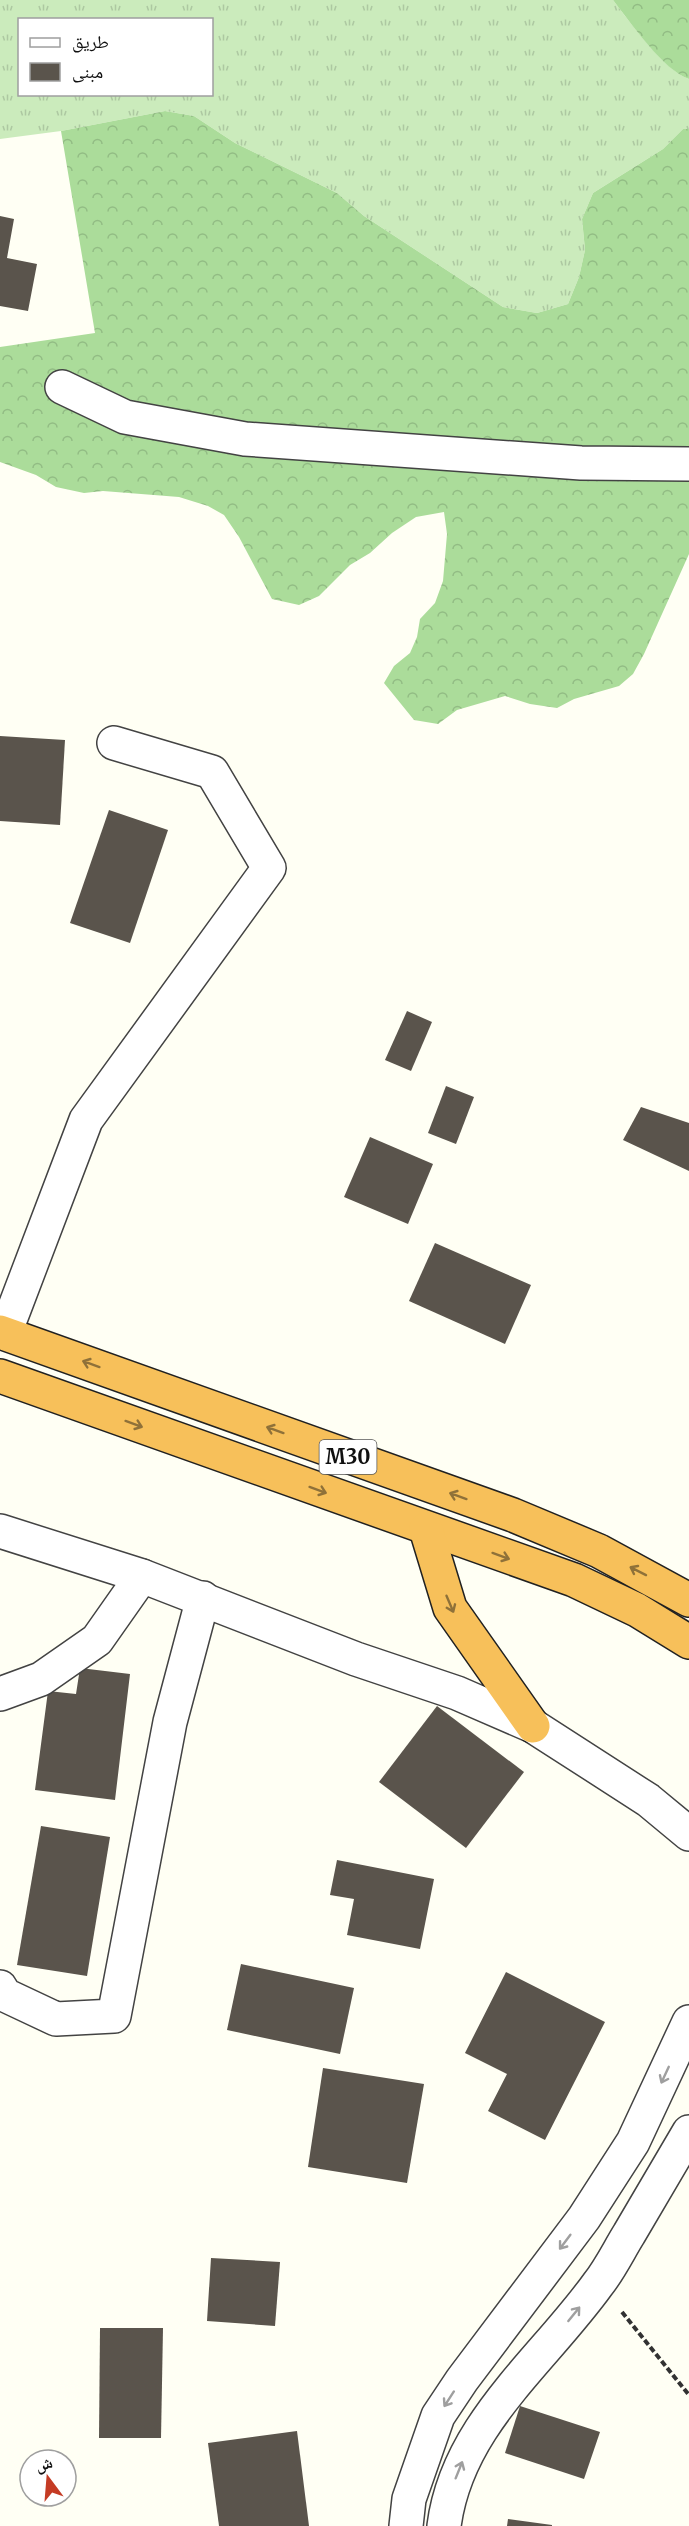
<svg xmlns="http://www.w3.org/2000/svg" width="689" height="2526" viewBox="0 0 689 2526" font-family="Merriweather,'Noto Naskh Arabic',serif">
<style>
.grass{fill:url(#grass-tufts);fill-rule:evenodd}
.forest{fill:url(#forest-crowns)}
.building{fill:#5a544c}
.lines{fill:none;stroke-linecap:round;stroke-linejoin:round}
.street-casing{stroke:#434343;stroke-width:36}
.highway-casing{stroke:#212121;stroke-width:36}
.path{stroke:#323232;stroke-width:4;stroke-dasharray:6 3;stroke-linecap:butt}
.street{stroke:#fff;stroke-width:33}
.highway{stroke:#f7c05a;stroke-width:33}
.oneway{stroke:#8f7139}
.oneway2{stroke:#9f9f9f}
.labels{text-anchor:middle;stroke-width:6;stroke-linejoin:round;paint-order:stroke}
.shield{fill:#fff;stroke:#585858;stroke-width:1.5}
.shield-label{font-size:20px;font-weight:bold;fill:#101010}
</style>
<defs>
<pattern id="grass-tufts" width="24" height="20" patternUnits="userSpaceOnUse" patternTransform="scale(1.5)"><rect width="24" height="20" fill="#cbebbc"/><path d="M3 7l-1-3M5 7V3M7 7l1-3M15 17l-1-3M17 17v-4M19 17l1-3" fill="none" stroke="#adc8a1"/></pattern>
<pattern id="forest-crowns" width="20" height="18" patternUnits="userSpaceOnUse" patternTransform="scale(1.5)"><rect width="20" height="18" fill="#abdc9a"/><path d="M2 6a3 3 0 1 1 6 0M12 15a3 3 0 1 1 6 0" fill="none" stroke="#92bc84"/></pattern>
</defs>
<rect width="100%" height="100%" fill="#fffff4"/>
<path class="grass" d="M0,0H613C629,21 665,71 689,79V129H683L663,149L593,193L582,219L585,250L579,277L568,304L537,313L503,307L364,216L337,193L235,143L194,116L165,111L61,131L0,139ZM20,20H212V94H20Z"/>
<g class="forest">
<path d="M613,0H689V79C664,71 630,22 613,0Z"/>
<path d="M165,111L194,116L235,143L337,193L364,216L503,307L537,313L568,304L579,277L585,250L582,219L593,193L663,149L683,129H689V554L644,654L633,674L619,686L574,699L557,708L530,704L505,696L457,710L438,724L414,720L384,683L394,666L410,653L417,637L420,619L435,603L443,581L447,534L444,512L416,517L392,533L370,553L350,565L319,596L299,605L272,599L239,537L224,515L208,506L179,497L103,491L84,493L56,487L36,475L0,462V347L95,333L61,131Z"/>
</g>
<g class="building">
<path d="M0,216L14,219L7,258L37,264L28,311L0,306Z"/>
<path d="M0,736L65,740L60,825L0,821Z"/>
<path d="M109,810L168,830L130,943L70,923Z"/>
<path d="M407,1011L432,1022L411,1071L385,1060Z"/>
<path d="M446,1086L474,1097L456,1144L428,1133Z"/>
<path d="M641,1107L689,1123V1171L623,1140Z"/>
<path d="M370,1137L433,1164L408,1224L344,1197Z"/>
<path d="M435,1243L531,1285L505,1344L409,1301Z"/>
<path d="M80,1668L130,1674L115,1800L35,1790L48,1691L76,1694Z"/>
<path d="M437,1706L524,1772L466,1848L379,1782Z"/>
<path d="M41,1826L110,1837L87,1976L17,1965Z"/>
<path d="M337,1860L434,1879L420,1949L347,1935L354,1899L330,1895Z"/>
<path d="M241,1964L354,1988L340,2054L227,2030Z"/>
<path d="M506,1972L605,2022L545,2140L488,2111L507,2074L465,2053Z"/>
<path d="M323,2068L424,2084L407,2183L308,2167Z"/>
<path d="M211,2258L280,2262L275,2326L207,2321Z"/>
<path d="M100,2328H163L161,2438H99Z"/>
<path d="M520,2406L600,2432L584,2479L505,2453Z"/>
<path d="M297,2431L309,2526H219L208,2443Z"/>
<path d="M508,2519L552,2525V2526H507Z"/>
</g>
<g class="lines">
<g class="street-casing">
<g id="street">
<path d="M62,387L125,417L245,439L581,463L689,464"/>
<path d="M5,1333L86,1120L269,868L212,772L114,743"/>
<path d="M0,1531L142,1576L356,1659L457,1693L533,1726L648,1800L689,1834"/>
<path d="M0,1694L41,1679L97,1640L142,1576"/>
<path d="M0,1987L5,1995L56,2019L114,2016L170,1722L203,1598"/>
<path d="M406,2526L409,2499L438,2416L462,2380L584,2218L633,2142L689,2022"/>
<path d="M444,2526C457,2425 542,2362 598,2284C610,2269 619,2250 629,2234C649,2200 669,2166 689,2132"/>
</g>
</g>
<g class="highway-casing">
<g id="highway">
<path d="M0,1332L513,1515L599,1551L689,1600"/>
<path d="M0,1376L574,1580L637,1610L689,1642"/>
<path d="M426,1529L450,1608L533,1726"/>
</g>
</g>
<path class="path" d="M622,2312L689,2395"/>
<use href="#street" class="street"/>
<use href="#highway" class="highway"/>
</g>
<defs><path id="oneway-shaft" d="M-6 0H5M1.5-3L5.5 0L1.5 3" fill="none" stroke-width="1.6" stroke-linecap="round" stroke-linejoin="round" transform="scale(1.5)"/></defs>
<g class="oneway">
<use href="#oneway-shaft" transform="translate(91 1364) rotate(-160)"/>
<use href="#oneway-shaft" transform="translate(134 1424) rotate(20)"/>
<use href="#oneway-shaft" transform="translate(275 1430) rotate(-160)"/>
<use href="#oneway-shaft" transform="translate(318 1490) rotate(20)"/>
<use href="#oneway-shaft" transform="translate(458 1496) rotate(-160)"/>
<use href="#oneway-shaft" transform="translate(501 1556) rotate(20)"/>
<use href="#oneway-shaft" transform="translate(638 1571) rotate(-153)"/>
<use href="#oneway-shaft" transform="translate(450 1604) rotate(67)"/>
</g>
<g class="oneway2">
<use href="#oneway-shaft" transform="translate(665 2075) rotate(115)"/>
<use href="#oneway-shaft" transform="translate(565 2242) rotate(127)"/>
<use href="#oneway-shaft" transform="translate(574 2314) rotate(-51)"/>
<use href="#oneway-shaft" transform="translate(449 2399) rotate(123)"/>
<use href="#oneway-shaft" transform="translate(459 2470) rotate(-68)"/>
</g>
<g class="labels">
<rect class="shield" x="319.5" y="1440" width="57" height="34" rx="4.5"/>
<g class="shield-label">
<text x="348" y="1464">M30</text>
</g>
</g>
<rect x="18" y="18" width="195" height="78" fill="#ffffff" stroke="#9f9f9f" stroke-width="1.5"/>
<rect x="30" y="38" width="30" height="9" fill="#ffffff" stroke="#9f9f9f" stroke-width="1.5"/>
<text x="72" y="48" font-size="18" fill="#101010">طريق</text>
<rect x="30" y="63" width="30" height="18" fill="#5a544c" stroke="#9f9f9f" stroke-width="1.5"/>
<text x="72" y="78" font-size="18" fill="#101010">مبنى</text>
<g transform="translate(48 2478) rotate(344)"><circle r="28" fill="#ffffff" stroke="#9f9f9f" stroke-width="1.5"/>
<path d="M0-4.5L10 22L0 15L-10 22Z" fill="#c53b24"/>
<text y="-9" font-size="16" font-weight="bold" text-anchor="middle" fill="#101010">ش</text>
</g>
</svg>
